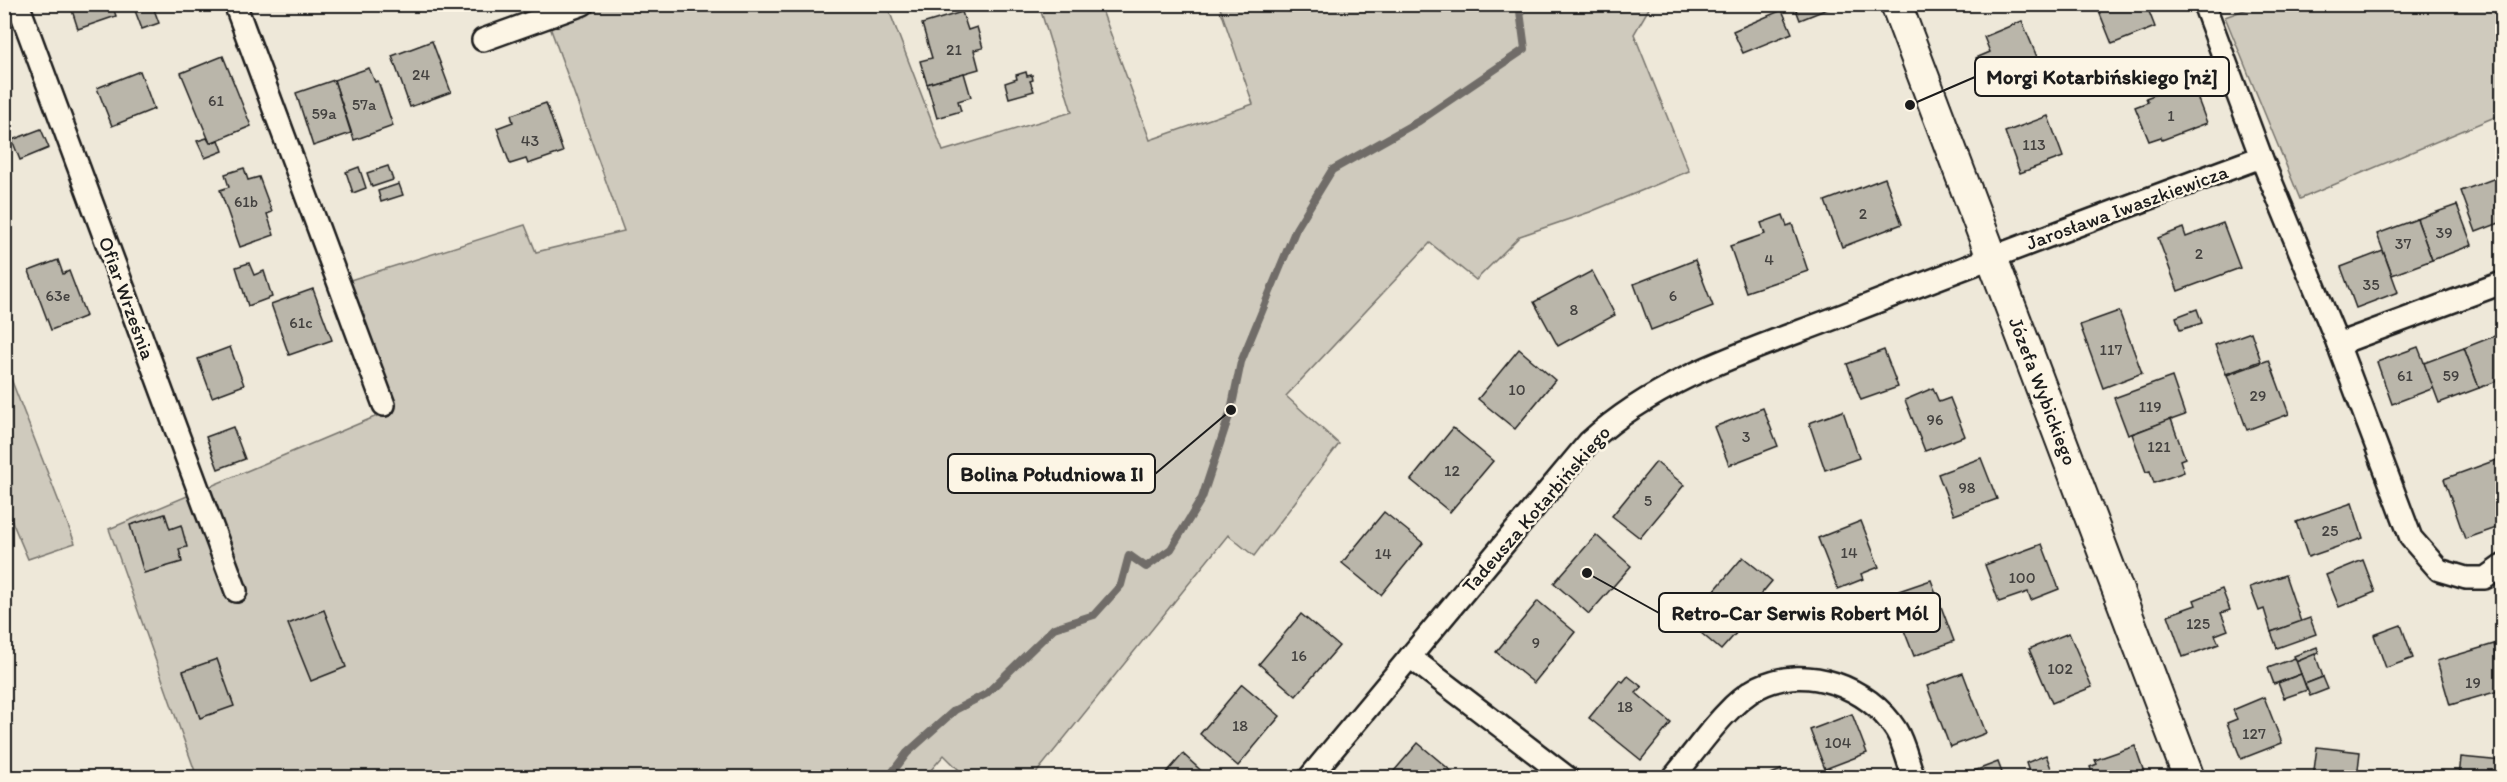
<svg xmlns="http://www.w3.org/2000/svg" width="2507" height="782" viewBox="0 0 2507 782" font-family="Itim,sans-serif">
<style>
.green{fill:#cfcabd;stroke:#76736c;stroke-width:1.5}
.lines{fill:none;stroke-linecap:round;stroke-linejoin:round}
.stream{stroke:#6f6c67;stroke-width:8}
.building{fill:#bab6aa;stroke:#1c1c1c;stroke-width:1.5}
.street-casing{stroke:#1c1c1c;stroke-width:26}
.secondary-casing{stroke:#1c1c1c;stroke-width:34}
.street{stroke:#fcf5e5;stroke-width:21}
.secondary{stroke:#fcf5e5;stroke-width:30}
.labels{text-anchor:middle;stroke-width:5;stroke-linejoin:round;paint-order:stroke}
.number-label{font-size:16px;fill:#444240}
.street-label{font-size:20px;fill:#1c1c1c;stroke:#fcf5e5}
.leader{fill:none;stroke:#1c1c1c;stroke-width:2}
.callout-dot{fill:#1c1c1c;stroke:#fcf5e5;stroke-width:2}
.callout{fill:#fcf5e5;stroke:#1c1c1c;stroke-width:2}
.callout-label{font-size:21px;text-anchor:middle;font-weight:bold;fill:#1c1c1c}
</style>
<rect width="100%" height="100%" fill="#eee8d9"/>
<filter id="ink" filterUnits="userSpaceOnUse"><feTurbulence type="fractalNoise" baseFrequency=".0167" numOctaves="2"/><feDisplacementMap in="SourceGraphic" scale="12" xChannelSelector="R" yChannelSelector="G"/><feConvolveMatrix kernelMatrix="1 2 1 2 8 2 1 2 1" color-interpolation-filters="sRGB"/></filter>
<g filter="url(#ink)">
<g class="green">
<path d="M542,5H887L943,151L1072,112L1039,5H1100L1150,140L1253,104L1219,5H1651L1634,34L1689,171L1590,212L1520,236L1476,280L1430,243L1286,396L1339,444L1254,556L1228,535L1033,777H966L944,755L924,778L197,777L109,529L377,416L331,286L525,225L536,252L624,231Z"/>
<path d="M2258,5H2502V114L2300,199L2225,17Z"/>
<path d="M4,361L75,543L28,559L5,505Z"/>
</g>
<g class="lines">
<path class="stream" d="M888,778L907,753L955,710L986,694L1054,628L1094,615L1121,585L1129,555L1146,567L1171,549L1202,498L1231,410L1241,362L1296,229L1332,170L1419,121L1525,49L1519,4"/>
</g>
<g class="building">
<path d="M70,4H112L116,16L78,29Z"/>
<path d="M143,4H152L159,23L142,29L134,8Z"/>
<path d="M455,4H469L457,9Z"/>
<path d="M1794,4H1840L1800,20Z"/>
<path d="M2073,4H2087V5L2075,10Z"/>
<path d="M2096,4H2146L2155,27L2112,44Z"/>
<path d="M1782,10L1792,33L1743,53L1733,31Z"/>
<path d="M962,12L968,30L977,27L983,48L974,50L979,69L927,84L920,61L932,58L922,24Z"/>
<path d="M2022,21L2042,69L1989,91L1976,58L1990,52L1984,37Z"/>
<path d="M432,41L451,92L410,107L392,56Z"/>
<path d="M223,56L251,126L210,143L181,73Z"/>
<path d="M369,68L375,82L378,81L393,126L354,140L334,80Z"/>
<path d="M140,71L154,109L112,126L97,88Z"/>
<path d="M1026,72L1027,76L1032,75L1033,80L1030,81L1034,91L1009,98L1005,83L1017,79L1016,75Z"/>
<path d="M964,73L971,97L958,101L961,111L937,118L927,84Z"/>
<path d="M334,80L351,133L313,146L296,93Z"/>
<path d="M2191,81L2207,123L2162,140L2161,137L2149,141L2135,107L2148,102L2146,98Z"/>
<path d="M546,103L563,152L528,164L526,159L510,164L497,128L513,122L511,115Z"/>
<path d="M2048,116L2063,157L2020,173L2005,132Z"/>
<path d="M41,129L49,148L20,160L12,140Z"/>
<path d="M207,138L210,143L219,140L223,151L205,158L197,141Z"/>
<path d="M388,166L393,180L372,187L367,173Z"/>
<path d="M359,167L366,188L353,193L346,172Z"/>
<path d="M244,168L248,180L259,177L272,212L267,214L274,235L240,247L220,190L229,187L225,174Z"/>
<path d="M2501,176L2502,222L2476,232L2461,191Z"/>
<path d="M1885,178L1902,224L1842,247L1825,201Z"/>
<path d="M399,184L403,195L381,202L378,191Z"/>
<path d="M2457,205L2472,245L2432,260L2417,219Z"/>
<path d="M1783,215L1787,226L1792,224L1808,271L1746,292L1730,246L1765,234L1761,223Z"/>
<path d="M2417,219L2432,260L2392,275L2377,234Z"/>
<path d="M2223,223L2240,268L2178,291L2158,238L2183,228L2186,237Z"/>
<path d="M2383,251L2398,292L2356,308L2341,267Z"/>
<path d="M58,260L63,274L69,271L86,316L51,330L29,271Z"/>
<path d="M1695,260L1713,306L1651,330L1634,284Z"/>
<path d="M249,263L254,275L264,271L272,297L248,306L236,267Z"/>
<path d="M1592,271L1615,315L1558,346L1534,302Z"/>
<path d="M313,289L332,340L289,355L271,304Z"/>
<path d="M2197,309L2202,323L2180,330L2176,317Z"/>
<path d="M2119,311L2142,373L2103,388L2080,325Z"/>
<path d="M2251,332L2261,361L2226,374L2215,345Z"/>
<path d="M2502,333V379L2479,388L2464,348Z"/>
<path d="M230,347L244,385L212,397L198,359Z"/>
<path d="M2418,347L2434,388L2392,404L2377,362Z"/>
<path d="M2464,348L2479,388L2439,403L2424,363Z"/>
<path d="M1519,349L1555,380L1515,429L1478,399Z"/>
<path d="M1884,350L1898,387L1861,400L1847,364Z"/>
<path d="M2269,360L2289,414L2247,430L2227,375Z"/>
<path d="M2172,377L2185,415L2128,435L2114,398Z"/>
<path d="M1933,388L1939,402L1950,398L1965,436L1925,451L1905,400Z"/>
<path d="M1763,408L1778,446L1729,465L1714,427Z"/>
<path d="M1843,411L1859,458L1825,470L1809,423Z"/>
<path d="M2171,419L2185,458L2180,460L2184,472L2154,483L2150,471L2146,472L2132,434Z"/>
<path d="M233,427L245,459L218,469L206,437Z"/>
<path d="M1453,428L1493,461L1450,512L1411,480Z"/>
<path d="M1981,458L1997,499L1954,515L1938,474Z"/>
<path d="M2496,460L2502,478V526L2465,539L2444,479Z"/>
<path d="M1656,462L1684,485L1640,538L1612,516Z"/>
<path d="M2352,503L2363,538L2308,557L2296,522Z"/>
<path d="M1384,512L1423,543L1381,595L1342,563Z"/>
<path d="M165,514L170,529L181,525L187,547L179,549L182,562L144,573L130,525Z"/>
<path d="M1861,521L1879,567L1861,574L1863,579L1838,589L1818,538Z"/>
<path d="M1596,535L1631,566L1589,614L1554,583Z"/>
<path d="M2042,544L2059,589L2031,600L2028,592L1999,602L1985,565Z"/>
<path d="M1743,557L1772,581L1746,612L1750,615L1741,625L1709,597Z"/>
<path d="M2363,560L2375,592L2339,607L2326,575Z"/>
<path d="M2285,575L2301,622L2271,632L2264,609L2259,611L2250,587Z"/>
<path d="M1931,580L1954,641L1914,656L1890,594Z"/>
<path d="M2222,589L2230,610L2221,613L2228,630L2215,635L2219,644L2183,657L2168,615L2196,605L2194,600Z"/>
<path d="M1538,601L1575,632L1534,683L1496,652Z"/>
<path d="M324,610L346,667L311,681L288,624Z"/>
<path d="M1301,614L1339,646L1296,696L1259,664Z"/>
<path d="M1717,615L1737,632L1721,650L1701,633Z"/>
<path d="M2310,618L2316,634L2277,648L2271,632Z"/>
<path d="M2401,625L2413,658L2386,668L2374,635Z"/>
<path d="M2069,633L2092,687L2052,703L2029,649Z"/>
<path d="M2494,644L2502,674V690L2450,705L2437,661Z"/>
<path d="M2317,647L2319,653L2296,662L2294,656Z"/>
<path d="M2315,654L2323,677L2305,684L2296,662Z"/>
<path d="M2295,658L2301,674L2274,684L2268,668Z"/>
<path d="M217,659L234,706L200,718L183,671Z"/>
<path d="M1963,673L1986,733L1950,747L1927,686Z"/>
<path d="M2301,674L2307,690L2284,698L2278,683Z"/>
<path d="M1628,676L1642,687L1636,693L1671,723L1641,760L1589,718L1620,680L1623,682Z"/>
<path d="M2323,677L2328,689L2310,696L2305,684Z"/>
<path d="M1242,684L1280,716L1238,766L1200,734Z"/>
<path d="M2264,697L2282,743L2241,759L2227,723L2237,719L2233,710Z"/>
<path d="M1852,714L1867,753L1825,769L1810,730Z"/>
<path d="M1418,743L1456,775L1453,778H1388Z"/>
<path d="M2135,746L2146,778H2094L2090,767L2097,764L2095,760Z"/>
<path d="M2317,747L2360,752L2357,778H2313Z"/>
<path d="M1183,754L1209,778H1162Z"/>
<path d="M2046,755L2052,771L2031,778L2026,763Z"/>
<path d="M2461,757L2502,761V778H2459Z"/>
<path d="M1998,762L2004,778H1971L1969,773Z"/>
<path d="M1781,770L1784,778L1763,777Z"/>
</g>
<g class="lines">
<g class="street-casing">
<g id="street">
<path d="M18,4L236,591"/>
<path d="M235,4L384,405"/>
<path d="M2204,4L2261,157L2338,344L2411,538L2439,570L2466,578H2485L2502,566"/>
<path d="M483,40L583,4"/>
<path d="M2338,344L2502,283"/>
<path d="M1410,657L1568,778"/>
<path d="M1309,778L1589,442C1662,375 1759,348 1848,313C1985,259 2123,208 2261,157"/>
<path d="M1673,778C1696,751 1727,703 1759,687C1806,664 1868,686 1896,730C1904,743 1908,763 1914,778"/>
</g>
</g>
<g class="secondary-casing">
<path id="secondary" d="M1896,4L2189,778"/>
</g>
<use href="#street" class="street"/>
<use href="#secondary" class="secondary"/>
</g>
</g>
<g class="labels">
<g class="number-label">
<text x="954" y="55">21</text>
<text x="421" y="80">24</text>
<text x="216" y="106">61</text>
<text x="364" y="110">57a</text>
<text x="324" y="119">59a</text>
<text x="2171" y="121">1</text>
<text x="530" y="146">43</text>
<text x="2034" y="150">113</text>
<text x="246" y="207">61b</text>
<text x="1863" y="219">2</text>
<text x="2444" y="238">39</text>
<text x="2403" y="249">37</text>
<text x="2199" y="259">2</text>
<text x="1769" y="265">4</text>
<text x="2371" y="290">35</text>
<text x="58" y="301">63e</text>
<text x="1673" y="301">6</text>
<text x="1574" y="315">8</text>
<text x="301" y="328">61c</text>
<text x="2111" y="355">117</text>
<text x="2405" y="381">61</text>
<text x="2451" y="381">59</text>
<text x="1517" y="395">10</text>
<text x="2258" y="401">29</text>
<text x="2150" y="412">119</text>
<text x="1935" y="425">96</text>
<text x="1746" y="442">3</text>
<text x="2159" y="452">121</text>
<text x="1452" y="476">12</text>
<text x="1967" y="493">98</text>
<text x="1648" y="506">5</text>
<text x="2330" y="536">25</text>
<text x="1849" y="558">14</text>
<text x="1383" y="559">14</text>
<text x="2022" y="583">100</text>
<text x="2198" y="629">125</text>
<text x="1536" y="648">9</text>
<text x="1299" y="661">16</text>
<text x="2060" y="674">102</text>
<text x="2473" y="688">19</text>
<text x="1625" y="712">18</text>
<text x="1240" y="731">18</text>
<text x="2254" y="739">127</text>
<text x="1838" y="748">104</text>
</g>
<g class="street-label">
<text transform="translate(2127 207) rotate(-20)" y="7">Jarosława Iwaszkiewicza</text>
<text transform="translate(127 298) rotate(70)" y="7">Ofiar Września</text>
<text transform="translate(2043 391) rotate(69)" y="7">Józefa Wybickiego</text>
<text transform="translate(1536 509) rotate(-49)" y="7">Tadeusza Kotarbińskiego</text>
</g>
</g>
<path class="leader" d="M1910 105L1975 77M1231 410L1155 474M1587 573L1659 613"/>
<g class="callout-dot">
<circle cx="1910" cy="105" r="6"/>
<circle cx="1231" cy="410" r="6"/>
<circle cx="1587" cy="573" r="6"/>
</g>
<g class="callout">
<rect x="1975" y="57" width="254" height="39" rx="6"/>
<rect x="948" y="454" width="207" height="39" rx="6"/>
<rect x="1659" y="593" width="281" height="39" rx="6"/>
</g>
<g class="callout-label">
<text x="2102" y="84">Morgi Kotarbińskiego [nż]</text>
<text x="1052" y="481">Bolina Południowa II</text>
<text x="1800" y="620">Retro-Car Serwis Robert Mól</text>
</g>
<rect width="2507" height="782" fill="none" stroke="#fcf5e5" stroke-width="24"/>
<rect x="12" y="12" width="2483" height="758" fill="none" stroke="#1c1c1c" stroke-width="2" filter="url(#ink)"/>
</svg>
